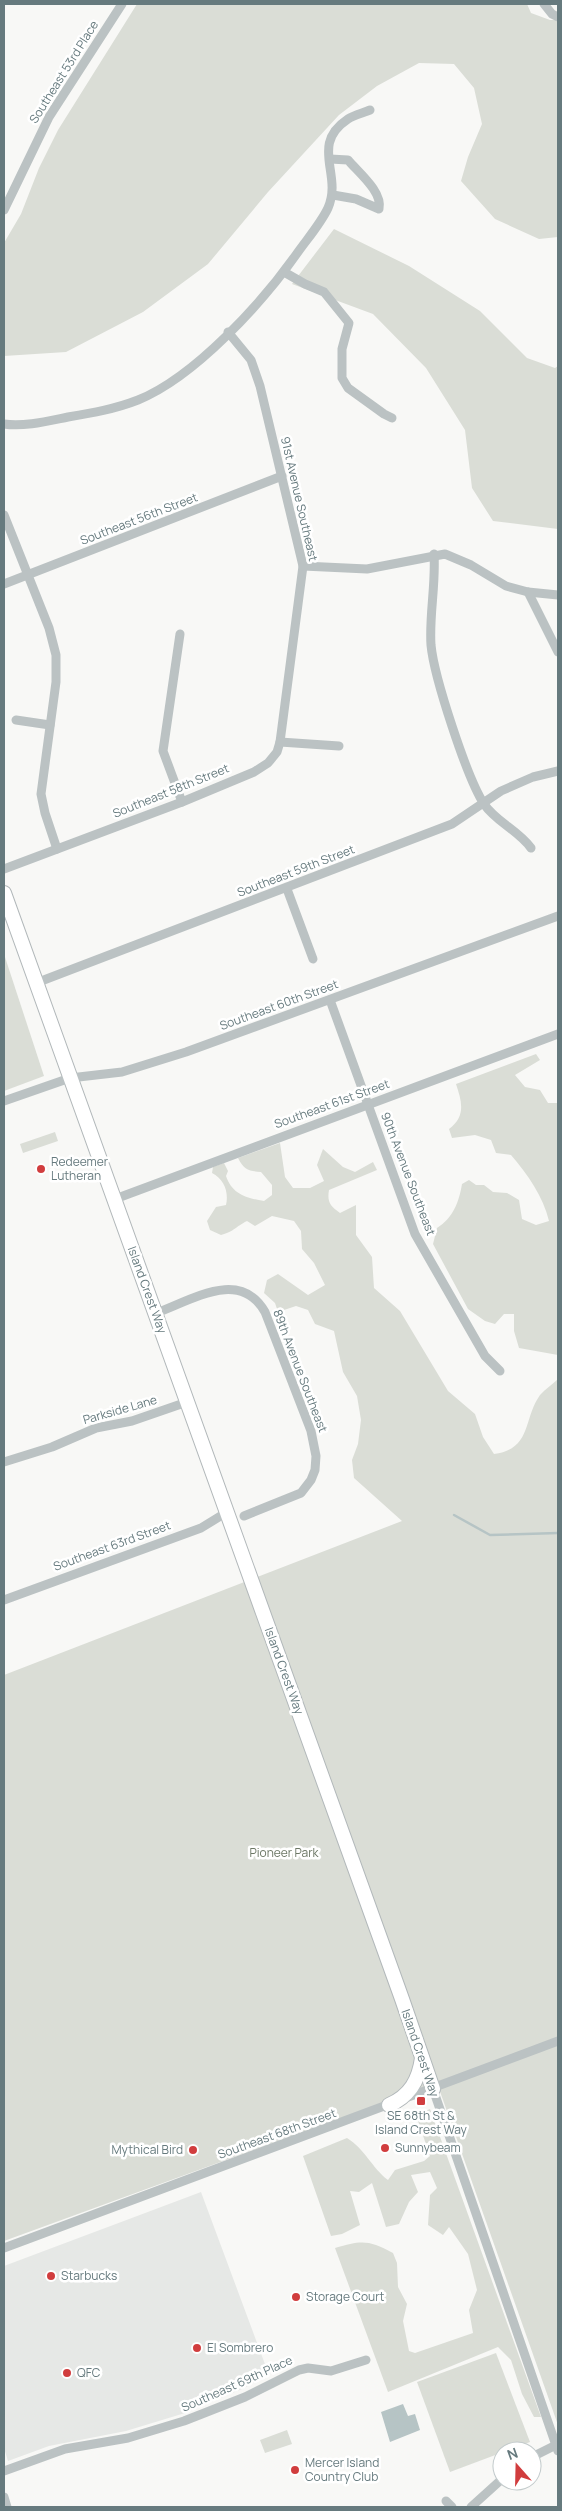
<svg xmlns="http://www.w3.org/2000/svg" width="562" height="2511" viewBox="0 0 562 2511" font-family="Manrope,sans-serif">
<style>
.built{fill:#e6e8e6}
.green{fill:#daddd6}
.water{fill:#b6c4c5}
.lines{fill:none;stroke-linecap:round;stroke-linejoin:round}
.stream{stroke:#b6c4c5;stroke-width:2.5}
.major-casing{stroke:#b2b8ba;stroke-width:16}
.minor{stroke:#bbc2c3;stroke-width:9}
.major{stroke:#fff;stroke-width:14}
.poi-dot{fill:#d13d3e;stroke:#fff;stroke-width:2}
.labels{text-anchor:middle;stroke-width:5;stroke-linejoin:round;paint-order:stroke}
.street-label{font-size:12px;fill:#667a7e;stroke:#fff}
.poi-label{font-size:12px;fill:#667a7e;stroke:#fff;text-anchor:start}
.park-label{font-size:12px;fill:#6c7765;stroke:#fff}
</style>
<rect width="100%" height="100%" fill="#f8f8f6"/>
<path class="built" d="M201,2192L269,2375L242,2389L185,2413L126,2431L49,2446L8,2461L4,2448V2266Z"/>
<g class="green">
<path d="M137,4H527L531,13L550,20H558V237L539,239L495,219L461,181L468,157L482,124L474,88L454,64L419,63L377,86L339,115L268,192L208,264L143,312L66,352L4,356V243L21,214L39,168L58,130Z"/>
<path d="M334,229L409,266L480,311L527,358L555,368L558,366V529L493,521L472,488L465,430L426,368L373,314L292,284Z"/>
<path d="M4,954L44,1076L4,1091Z"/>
<path d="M536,1054L540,1060L515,1075L525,1087L540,1090L548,1103H558V1355L519,1348L514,1331V1314H504L495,1324L485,1321L468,1309L433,1244L437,1228C453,1218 459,1202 462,1184L469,1180L476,1185H484L493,1192L507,1193L519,1200L522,1219L536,1225L549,1221C543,1196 528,1175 511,1155L496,1153L491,1140L475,1135L452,1138L449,1129C466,1116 462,1102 456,1084Z"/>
<path d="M55,1132L58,1141L23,1153L20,1144Z"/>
<path d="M280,1143L285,1177L293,1188H310L324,1181L317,1165L323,1149L343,1167L355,1172L373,1162L377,1170L329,1190C327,1202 330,1206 340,1213L356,1205V1235L372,1257L374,1288L400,1311L448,1391L475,1414L483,1437L494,1454C532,1449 523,1419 540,1395C545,1389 553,1384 558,1379V2425L437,2083L4,2241V1675L402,1521L354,1478L352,1460L358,1444L361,1420L357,1396L343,1372L334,1331L315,1324L308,1310L296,1306L278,1312L275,1303L264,1293L267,1280L278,1274L308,1295L325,1285L314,1263L302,1249L301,1231L294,1221L272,1216L255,1226L247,1221C235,1227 235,1231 221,1235L210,1230L207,1221L216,1207L226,1205C229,1192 224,1179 212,1173L213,1167L224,1163L228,1171L226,1176C232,1194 246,1198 264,1201L272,1195V1185L261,1172C249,1171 244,1170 238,1158Z"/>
<path d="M430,2109L541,2417H534L522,2394L511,2360L498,2347L388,2392L335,2248C362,2240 369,2240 393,2253L397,2263L398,2287L407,2304L403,2321L409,2351L415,2353L473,2333L469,2310L477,2290L468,2254L449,2227L443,2235L428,2225L430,2195L437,2188L430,2172L411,2175L418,2192L409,2202L399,2224L386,2227L372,2183L359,2192L350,2191L360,2225L342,2234L331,2236L303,2156L347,2138C365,2149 372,2168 388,2180L395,2170L424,2161L430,2156L416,2115Z"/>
<path d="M496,2353L530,2442L450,2472L417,2382Z"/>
<path d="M287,2430L292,2444L265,2453L260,2440Z"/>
</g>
<path class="water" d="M403,2404L408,2416L415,2414L420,2430L390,2442L381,2412Z"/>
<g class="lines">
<path class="stream" d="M454,1515L490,1535L558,1533"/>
<g class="major-casing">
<g id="major">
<path d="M4,893L402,1999L433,2089"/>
<path d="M389,2105C410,2096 419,2080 422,2058"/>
</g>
</g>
<g class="minor">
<path d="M544,4L552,14L558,17"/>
<path d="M330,159L348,160C358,172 383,192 379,209L356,199L333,195"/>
<path d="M4,210L49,117L122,4"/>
<path d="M284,272L305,284L324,292L349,323L342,349V378L348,388L384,414L392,418"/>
<path d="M228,332L251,360L260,386L303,566L280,742"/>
<path d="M4,424C24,427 48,421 68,417C92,413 115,409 138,400C195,377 263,302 298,252C308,238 321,223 328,208C343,174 309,145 348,119C354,115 363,113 370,110"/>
<path d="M4,515L49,628L56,655V682L41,794L45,813L57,849"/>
<path d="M434,554C436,585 429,615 431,645C434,677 467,778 484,804C496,822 518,830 531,848"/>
<path d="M303,566L367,569L445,554L471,565L506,586L528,592L558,595"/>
<path d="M4,584L282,476"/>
<path d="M528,592L558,652"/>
<path d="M180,634L163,751L182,802"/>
<path d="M16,720L50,725"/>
<path d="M4,869L182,802L254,772L268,763L277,752L280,742L339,746"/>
<path d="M287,889L313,959"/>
<path d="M36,983L452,824L501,791L533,777L558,771"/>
<path d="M330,1000L415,1234L485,1356L500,1371"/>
<path d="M4,1101L70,1078L122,1072L186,1052L558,916"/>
<path d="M115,1199L558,1034"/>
<path d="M156,1313C192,1300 240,1268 265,1312L311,1431L316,1456L315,1470L311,1480L301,1493L244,1516"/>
<path d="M4,1462L52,1447L96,1428L132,1421L187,1402"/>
<path d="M4,1600L201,1528L227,1512"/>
<path d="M433,2089L558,2451"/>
<path d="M4,2248L558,2041"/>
<path d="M532,2457L556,2445"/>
<path d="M4,2471L65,2449L128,2438L184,2421L245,2397L299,2370L308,2368L331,2371L366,2360"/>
<path d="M4,2497L7,2507"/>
<path d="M446,2501L452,2507"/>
<path d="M471,2507L502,2479"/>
</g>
<use href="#major" class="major"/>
</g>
<g class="poi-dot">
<circle cx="41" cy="1169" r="5"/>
<rect x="416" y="2096" width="10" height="10" rx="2.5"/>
<circle cx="385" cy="2148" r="5"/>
<circle cx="193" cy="2150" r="5"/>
<circle cx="51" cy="2276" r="5"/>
<circle cx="296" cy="2297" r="5"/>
<circle cx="197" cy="2348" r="5"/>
<circle cx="67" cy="2373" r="5"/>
<circle cx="295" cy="2470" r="5"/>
</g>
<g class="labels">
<g class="street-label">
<text transform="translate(64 72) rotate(-58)" y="4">Southeast 53rd Place</text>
<text transform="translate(299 499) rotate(77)" y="4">91st Avenue Southeast</text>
<text transform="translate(139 519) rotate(-21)" y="4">Southeast 56th Street</text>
<text transform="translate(171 791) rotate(-22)" y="4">Southeast 58th Street</text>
<text transform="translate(296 871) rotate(-21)" y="4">Southeast 59th Street</text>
<text transform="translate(279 1005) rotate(-20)" y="4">Southeast 60th Street</text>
<text transform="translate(332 1104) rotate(-20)" y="4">Southeast 61st Street</text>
<text transform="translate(408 1174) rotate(69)" y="4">90th Avenue Southeast</text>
<text transform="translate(147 1290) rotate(70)" y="4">Island Crest Way</text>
<text transform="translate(300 1371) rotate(69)" y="4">89th Avenue Southeast</text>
<text transform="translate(120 1410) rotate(-16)" y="4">Parkside Lane</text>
<text transform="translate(112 1546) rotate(-20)" y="4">Southeast 63rd Street</text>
<text transform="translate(284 1671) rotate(70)" y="4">Island Crest Way</text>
<text transform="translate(420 2053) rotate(71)" y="4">Island Crest Way</text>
<text transform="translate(277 2134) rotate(-20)" y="4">Southeast 68th Street</text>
<text transform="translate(237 2384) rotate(-24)" y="4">Southeast 69th Place</text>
</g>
<g class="poi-label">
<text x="51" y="1166">Redeemer<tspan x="51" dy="14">Lutheran</tspan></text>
<text x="421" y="2120" text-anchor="middle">SE 68th St &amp;<tspan x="421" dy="14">Island Crest Way</tspan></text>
<text x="395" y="2152">Sunnybeam</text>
<text x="183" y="2154" text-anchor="end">Mythical Bird</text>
<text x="61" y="2280">Starbucks</text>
<text x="306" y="2301">Storage Court</text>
<text x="207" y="2352">El Sombrero</text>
<text x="77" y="2377">QFC</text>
<text x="305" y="2467">Mercer Island<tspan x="305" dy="14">Country Club</tspan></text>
</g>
<g class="park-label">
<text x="284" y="1857">Pioneer Park</text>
</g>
</g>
<rect width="562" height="2511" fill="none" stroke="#667a7e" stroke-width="10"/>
<g transform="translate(517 2466) rotate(340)"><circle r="24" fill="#ffffff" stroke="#c2cacb"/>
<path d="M0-4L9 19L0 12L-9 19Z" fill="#d13d3e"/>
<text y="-8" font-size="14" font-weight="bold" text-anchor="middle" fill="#667a7e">N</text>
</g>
</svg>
